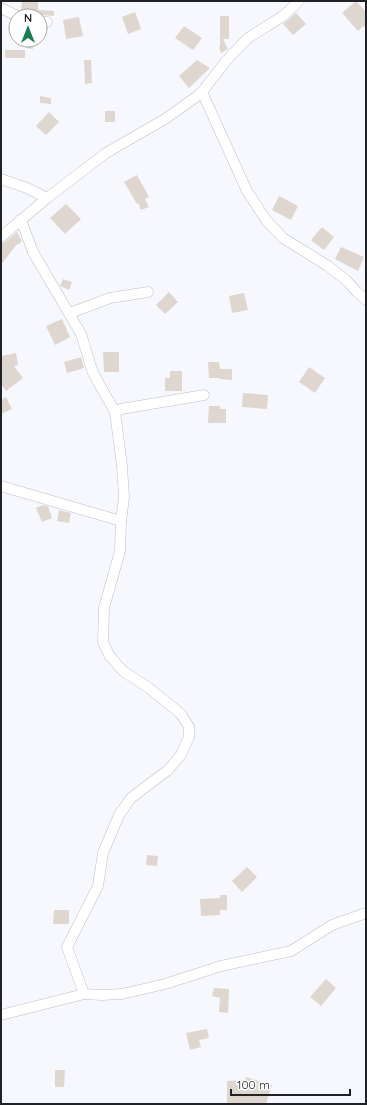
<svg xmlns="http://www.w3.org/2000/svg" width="367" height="1105" viewBox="0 0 367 1105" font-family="Quicksand,sans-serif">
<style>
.building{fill:#ded6cf}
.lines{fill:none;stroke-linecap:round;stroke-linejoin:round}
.minor-casing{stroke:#bcbfc8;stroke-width:11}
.minor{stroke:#fff;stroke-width:10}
</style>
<rect width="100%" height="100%" fill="#f7f8fe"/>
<g class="building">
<path d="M22,1H38V10L54,11V16L41,15L30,16V12L21,11Z"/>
<path d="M356,1L366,12V28L363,26L358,31L342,13Z"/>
<path d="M135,12L141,29L128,34L122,17Z"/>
<path d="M296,13L306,24L293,35L283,24Z"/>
<path d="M220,16H229V39H223L228,49L221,53L219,47L220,46Z"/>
<path d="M79,17L83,36L66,39L63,20Z"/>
<path d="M184,26L202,38L193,50L175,38Z"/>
<path d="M26,40H33V49L26,48Z"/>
<rect x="5" y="50" width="20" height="8"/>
<path d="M84,60H91L92,83L85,84Z"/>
<path d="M197,60L210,68L189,88L179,76Z"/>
<path d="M40,96L51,98V104L40,103Z"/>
<rect x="105" y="111" width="10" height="11"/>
<path d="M49,112L59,122L46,135L36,126Z"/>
<path d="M137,175L149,197L145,199L149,207L141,210L138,203L137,204L124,182Z"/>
<path d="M279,196L298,206L291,220L272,210Z"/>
<path d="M66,204L81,219L65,234L50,218Z"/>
<path d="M322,227L334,237L324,250L311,240Z"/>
<path d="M17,232L22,241L18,245L17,244L1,265V243L5,242Z"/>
<path d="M341,247L364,257L358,271L335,259Z"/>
<path d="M63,279L72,282L69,290L60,286Z"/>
<path d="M169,292L178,302L165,314L156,305Z"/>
<path d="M244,293L248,310L232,313L229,296Z"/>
<path d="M62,319L70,337L55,345L46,326Z"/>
<path d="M103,352H119V372H104Z"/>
<path d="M16,353L18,365L14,366L23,378L6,391L1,384V356Z"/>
<path d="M81,357L84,368L67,373L64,362Z"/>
<path d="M208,362H219L220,369H232V380L220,379V378H209Z"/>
<path d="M309,367L325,378L315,393L299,382Z"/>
<path d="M170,371H182V391H165V378H170Z"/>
<path d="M243,393L268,395L267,409L242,407Z"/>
<path d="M6,397L12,409L1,414V400Z"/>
<path d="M209,406H220V409H226V423H208Z"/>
<path d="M43,505L48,506L52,518L42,522L36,508Z"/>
<path d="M59,510L71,513L69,523L57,521Z"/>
<path d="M147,855L158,856L157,866L146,865Z"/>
<path d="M247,867L257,877L242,892L232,881Z"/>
<path d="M220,895H227V910H220V915L201,916L200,899L220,898Z"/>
<path d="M54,910H69V924H53Z"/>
<path d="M326,979L336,988L321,1006L310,997Z"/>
<path d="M214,988L229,989L228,1013L219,1012L220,998L212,996Z"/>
<path d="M207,1029L209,1038L199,1040L201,1047L190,1050L186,1033Z"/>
<path d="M55,1070H65L64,1087H55Z"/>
<path d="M246,1077L272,1085L266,1104H227V1081L245,1080Z"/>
</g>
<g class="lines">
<g class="minor-casing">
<g id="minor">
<path d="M1,8L17,16"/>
<path d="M40,21L47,22"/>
<path d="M202,92L247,191L266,220L283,238L328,266L347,281L357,292L366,300"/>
<path d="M1,179L27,188L47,198"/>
<path d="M20,220L23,225L33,252L81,334L93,373L115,412L122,466L124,497L121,521L120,551L104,608L103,642L109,655L123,671L149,688L181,714L189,727V737L180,756L168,770L131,798L119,815L103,853L98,886L67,947L84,994"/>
<path d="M1,237L47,198L106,153L165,119L196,97L202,92L226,61L248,38L283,16L299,1"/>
<path d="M70,313L110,298L148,292"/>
<path d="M115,412L121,409L204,395"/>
<path d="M1,486L121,521"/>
<path d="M1,1015L84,994L102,995L122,994L165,984L221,966L291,951L332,925L366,913"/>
</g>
</g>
<use href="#minor" class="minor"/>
</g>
<rect width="367" height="1105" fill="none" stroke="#212226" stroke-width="4"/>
<g transform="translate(28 28)"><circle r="19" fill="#ffffff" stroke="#a6a7a8"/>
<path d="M0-3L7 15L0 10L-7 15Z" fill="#1b7b52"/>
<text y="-6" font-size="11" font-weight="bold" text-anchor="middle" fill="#212226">N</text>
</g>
<path d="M231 1089v6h119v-6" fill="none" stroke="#212226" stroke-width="2"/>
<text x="237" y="1089" font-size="12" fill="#212226" stroke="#ffffff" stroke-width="3" paint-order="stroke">100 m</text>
</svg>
